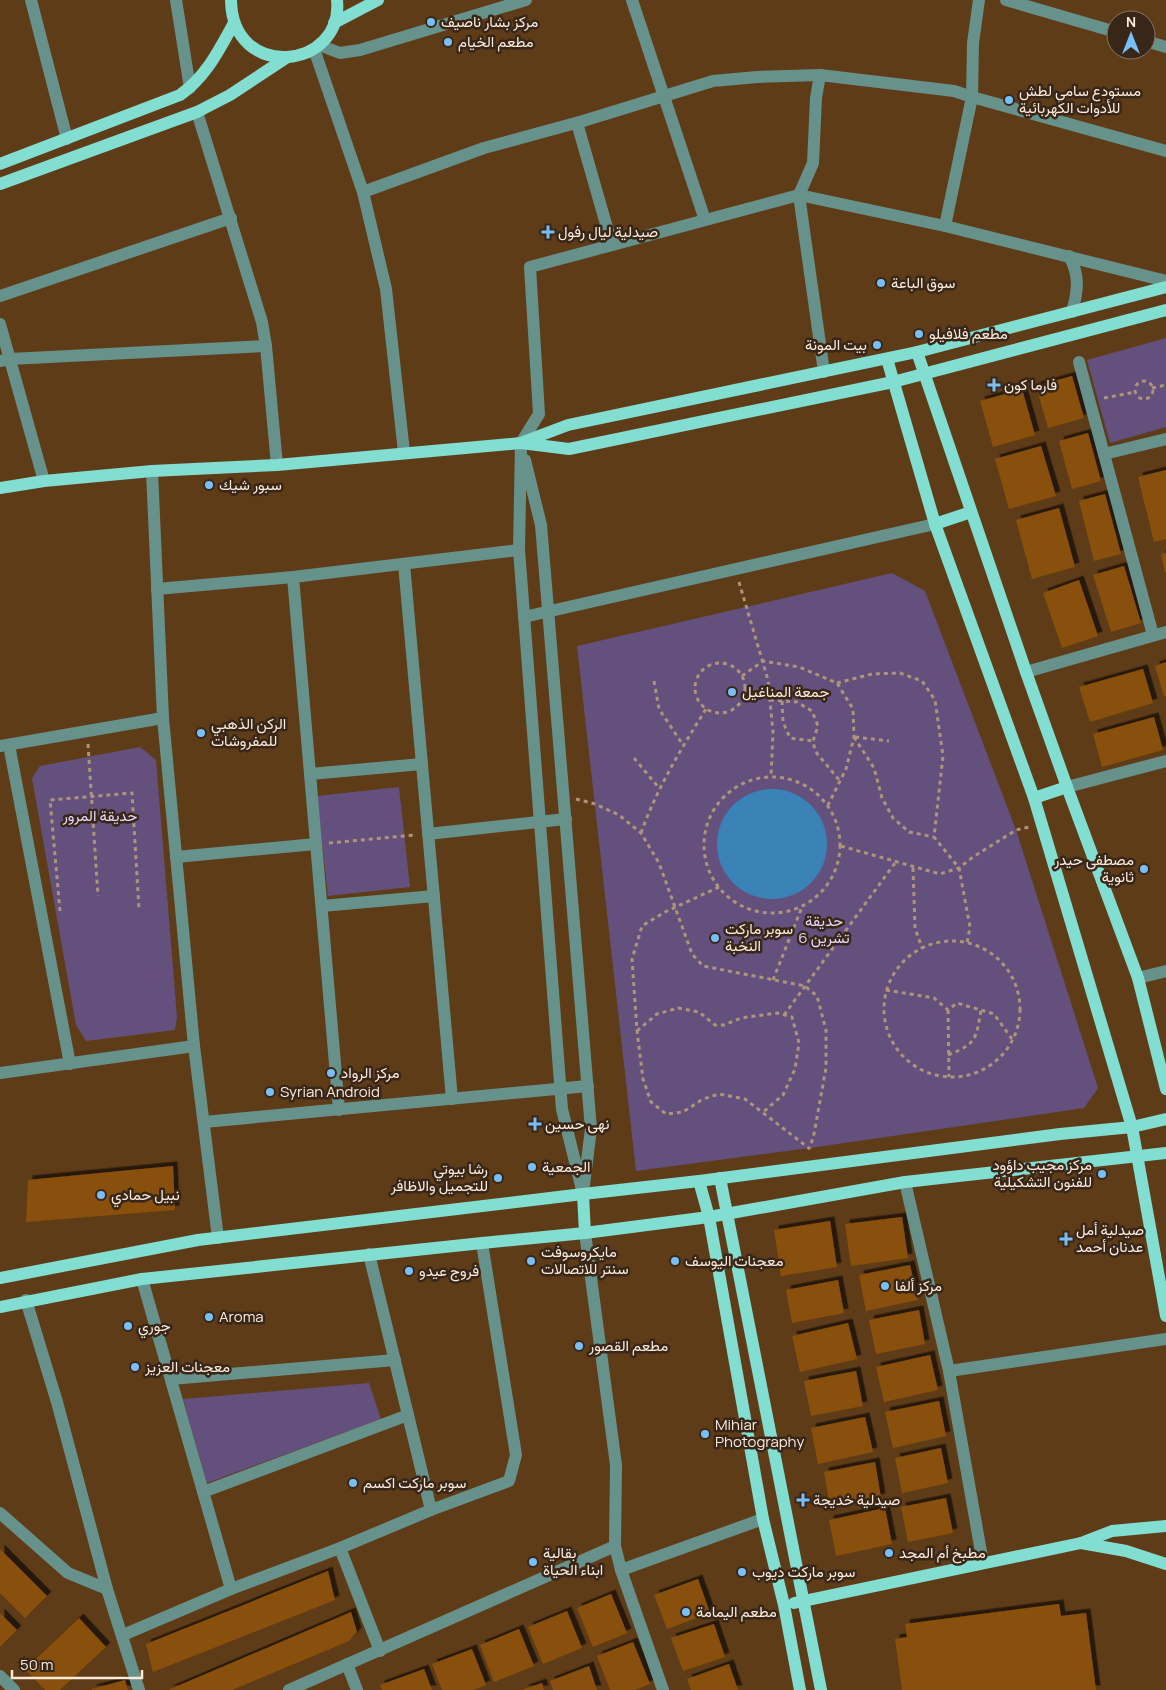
<svg xmlns="http://www.w3.org/2000/svg" width="1166" height="1690" viewBox="0 0 1166 1690" font-family="Manrope,Vazirmatn,sans-serif">
<style>
.green{fill:#63507d}
.water{fill:#3b82b7}
.building{fill:#895008;filter:url(#shadow)}
.lines{fill:none;stroke-linecap:round;stroke-linejoin:round}
.path{stroke:#ae947a;stroke-width:3;stroke-dasharray:4 4;stroke-linecap:butt}
.minor{stroke:#67928b;stroke-width:12}
.major{stroke:#81ded0;stroke-width:12}
.poi-dot{fill:#78bff7;stroke:#382718;stroke-width:2}
.labels{text-anchor:middle;stroke-width:5;stroke-linejoin:round;paint-order:stroke}
.poi-label{font-size:15px;fill:#fcebdb;stroke:#382718;text-anchor:start}
.park-label{font-size:15px;fill:#e7d7fe;stroke:#382718}
</style>
<defs>
<filter id="shadow"><feDropShadow dx="4.5" dy="-4.5" stdDeviation="0" flood-color="#0009"/></filter>
</defs>
<rect width="100%" height="100%" fill="#5f3c18"/>
<g class="green">
<path d="M1166,338V427L1110,443L1087,360Z"/>
<path d="M892,573L925,591L1016,830L1098,1088L1084,1108L810,1148L636,1171L577,646Z"/>
<path d="M140,747L156,760L177,1017L175,1030L86,1041L76,1025L32,778L40,766Z"/>
<path d="M399,787L410,887L328,896L317,796Z"/>
<path d="M369,1383L381,1419L207,1483L183,1399Z"/>
</g>
<circle class="water" cx="772" cy="844" r="55"/>
<g class="building">
<path d="M1072,376L1084,418L1048,428L1036,386Z"/>
<path d="M1022,389L1035,435L993,447L980,401Z"/>
<path d="M1088,433L1101,481L1072,489L1059,441Z"/>
<path d="M1041,446L1056,496L1009,509L995,459Z"/>
<path d="M1166,470V539L1154,542L1138,477Z"/>
<path d="M1105,494L1121,554L1094,561L1079,501Z"/>
<path d="M1059,508L1075,567L1032,579L1016,520Z"/>
<path d="M1166,553V572H1165L1161,554Z"/>
<path d="M1124,566L1141,623L1111,632L1093,575Z"/>
<path d="M1079,580L1098,636L1062,648L1043,593Z"/>
<path d="M1166,662V696H1164L1155,666Z"/>
<path d="M1143,669L1153,703L1090,722L1079,687Z"/>
<path d="M1154,717L1163,750L1102,767L1093,734Z"/>
<path d="M173,1166L175,1210L26,1222L28,1180Z"/>
<path d="M902,1217L908,1258L851,1266L845,1224Z"/>
<path d="M830,1221L837,1267L781,1276L774,1230Z"/>
<path d="M910,1265L918,1300L866,1311L859,1275Z"/>
<path d="M838,1280L844,1313L792,1323L786,1290Z"/>
<path d="M919,1310L925,1344L876,1354L869,1320Z"/>
<path d="M848,1323L857,1359L800,1372L792,1336Z"/>
<path d="M930,1355L938,1390L884,1402L876,1367Z"/>
<path d="M856,1371L863,1406L811,1416L804,1381Z"/>
<path d="M939,1401L946,1436L893,1448L885,1412Z"/>
<path d="M865,1417L873,1452L818,1464L811,1428Z"/>
<path d="M941,1448L948,1483L902,1493L895,1458Z"/>
<path d="M875,1462L881,1498L830,1507L824,1472Z"/>
<path d="M946,1498L953,1533L908,1542L901,1507Z"/>
<path d="M885,1508L892,1544L836,1556L829,1520Z"/>
<path d="M0,1549L47,1596L25,1618L0,1593Z"/>
<path d="M328,1571L335,1600L153,1672L146,1644Z"/>
<path d="M698,1579L710,1613L667,1629L654,1595Z"/>
<path d="M611,1594L627,1633L593,1647L577,1608Z"/>
<path d="M1059,1604L1061,1616L1086,1613L1096,1690H902L895,1639L907,1637L905,1624Z"/>
<path d="M567,1611L582,1648L543,1664L528,1627Z"/>
<path d="M351,1612L357,1632L349,1641L232,1690H168Z"/>
<path d="M0,1613L17,1630L0,1647Z"/>
<path d="M79,1618L106,1647L60,1690H45L25,1669Z"/>
<path d="M714,1624L725,1657L683,1671L671,1638Z"/>
<path d="M519,1629L534,1666L494,1682L480,1645Z"/>
<path d="M633,1642L650,1684L635,1690H610L597,1656Z"/>
<path d="M472,1649L486,1685L473,1690H442L432,1664Z"/>
<path d="M729,1664L738,1690H691L687,1679Z"/>
<path d="M589,1666L597,1690H553L550,1681Z"/>
<path d="M424,1669L432,1690H382L380,1685Z"/>
<path d="M125,1680L128,1690H92V1689Z"/>
<path d="M542,1683L544,1690H522Z"/>
</g>
<g class="lines">
<g class="path">
<circle cx="1144" cy="390" r="9"/>
<path d="M1152,388L1166,385"/>
<path d="M1104,398L1135,392"/>
<path d="M739,582L768,680L773,732L771,777"/>
<circle cx="720" cy="688" r="25"/>
<path d="M742,676L763,661L799,667L837,683L853,709L854,737L846,769L828,805"/>
<path d="M654,681L659,709L683,745"/>
<path d="M837,683L872,674L900,673L922,681L935,700L943,756L934,837L959,868L970,927L967,943"/>
<path d="M770,700L797,702L812,711L818,726L813,741L815,751L840,781"/>
<path d="M782,701L783,722L790,738L813,741"/>
<path d="M854,737L874,768L882,798L893,818L909,832L934,837"/>
<path d="M855,737L889,741"/>
<path d="M88,744L98,896"/>
<path d="M634,758L659,788"/>
<circle cx="772" cy="845" r="68"/>
<path d="M576,799L595,804L619,815L641,833L659,863L692,954L703,966L805,986L817,996L826,1030V1068L814,1134L810,1148"/>
<path d="M641,833C657,788 681,749 706,709"/>
<path d="M329,843L415,835"/>
<path d="M841,846L940,874L959,868L973,857L1016,830L1029,827"/>
<path d="M913,868L915,928L922,948"/>
<path d="M719,887L665,912L642,926L632,959L637,1031L643,1079L651,1102L666,1114L683,1112L703,1099L719,1094L745,1099L810,1149"/>
<path d="M60,911L50,800L132,793L139,909"/>
<circle cx="952" cy="1009" r="68"/>
<path d="M773,980L802,907"/>
<path d="M886,990L934,998L948,1010L957,1003L994,1014L1012,1039"/>
<path d="M948,1010L949,1077"/>
<path d="M784,1015L895,863"/>
<path d="M637,1031L657,1014L678,1008L699,1012L715,1025H724L741,1018L777,1013L792,1017L799,1043L795,1069L783,1095L762,1113"/>
<path d="M948,1055C977,1044 976,1038 981,1010"/>
</g>
<g class="minor">
<path d="M31,0L67,139"/>
<path d="M176,0L190,88"/>
<path d="M632,0L705,220"/>
<path d="M1006,0L1116,32"/>
<path d="M1146,41L1166,47"/>
<path d="M319,45L340,53L360,50L526,0"/>
<path d="M314,49L363,192L386,289L404,452"/>
<path d="M197,112L262,322L266,346L277,465"/>
<path d="M577,123L612,245"/>
<path d="M363,192L484,148L583,121L713,81L757,77L820,75"/>
<path d="M945,226L972,97L973,43L979,0"/>
<path d="M1069,256C1080,275 1078,291 1072,312"/>
<path d="M0,296L231,218"/>
<path d="M0,324L44,481"/>
<path d="M0,361L10,359L266,346"/>
<path d="M1079,362L1153,635"/>
<path d="M824,372L799,195L813,163L816,98L820,75L954,91L972,97L1166,151"/>
<path d="M1104,454L1166,439"/>
<path d="M525,460L541,525L591,1129L584,1185"/>
<path d="M152,471L163,718L194,1046L218,1238"/>
<path d="M404,564L452,1099"/>
<path d="M293,577L339,1110"/>
<path d="M157,589L293,577L519,550"/>
<path d="M524,617L935,524"/>
<path d="M1026,672L1166,632"/>
<path d="M9,745L70,1064"/>
<path d="M0,746L163,718"/>
<path d="M310,774L422,764"/>
<path d="M1067,787L1166,761"/>
<path d="M428,834L566,819"/>
<path d="M176,857L316,844"/>
<path d="M322,906L434,896"/>
<path d="M1138,978L1166,971"/>
<path d="M0,1073L194,1046"/>
<path d="M204,1122L588,1086"/>
<path d="M905,1182L949,1371L983,1563"/>
<path d="M583,1194L562,1109L519,550L521,443L539,414L530,267L799,195L945,226L1166,281"/>
<path d="M369,1254L431,1510"/>
<path d="M142,1279L231,1589"/>
<path d="M26,1300L57,1402L107,1589L139,1690"/>
<path d="M949,1371L1166,1339"/>
<path d="M171,1379L395,1360"/>
<path d="M203,1492L408,1415"/>
<path d="M0,1513L68,1573L107,1589"/>
<path d="M615,1546L621,1570L663,1690"/>
<path d="M340,1548L380,1651"/>
<path d="M621,1570L763,1519"/>
<path d="M123,1635L231,1589L340,1548L431,1510L509,1481L516,1455L482,1243"/>
<path d="M347,1664L357,1690"/>
<path d="M0,1676L14,1690"/>
<path d="M289,1690L615,1546L616,1465L585,1233"/>
</g>
<g class="major">
<path d="M231,0C232,82 344,70 337,0"/>
<path d="M334,23L378,0"/>
<path d="M0,164L180,95C206,77 219,50 234,23"/>
<path d="M0,184L197,112L230,95L286,58"/>
<path d="M917,352L1026,672L1067,787L1138,978L1166,1089"/>
<path d="M887,359L935,524L1034,798L1132,1127L1166,1316"/>
<path d="M523,442L568,425L917,352L1166,287"/>
<path d="M0,488L44,481L152,471L277,465L521,443L569,449L893,382L1166,310"/>
<path d="M935,524L971,512"/>
<path d="M1034,798L1067,787"/>
<path d="M720,1178L821,1690"/>
<path d="M699,1181L709,1217L763,1519L784,1605L800,1690"/>
<path d="M583,1194L585,1233"/>
<path d="M0,1278L198,1240L583,1194L699,1181L1060,1134L1132,1127L1166,1119"/>
<path d="M0,1307L142,1279L482,1243L585,1233L709,1217L905,1182L1166,1153"/>
<path d="M1081,1543L1126,1551L1166,1564"/>
<path d="M794,1603L1081,1543L1112,1531L1166,1526"/>
</g>
</g>
<g class="poi-dot">
<circle cx="431" cy="22" r="5"/>
<circle cx="448" cy="42" r="5"/>
<circle cx="1009" cy="100" r="5"/>
<path d="M545.5 224.5h5v5h5v5h-5v5h-5v-5h-5v-5h5z"/>
<circle cx="881" cy="283" r="5"/>
<circle cx="919" cy="334" r="5"/>
<circle cx="877" cy="345" r="5"/>
<path d="M991.5 377.5h5v5h5v5h-5v5h-5v-5h-5v-5h5z"/>
<circle cx="209" cy="485" r="5"/>
<circle cx="732" cy="692" r="5"/>
<circle cx="201" cy="733" r="5"/>
<circle cx="1144" cy="869" r="5"/>
<circle cx="715" cy="938" r="5"/>
<circle cx="331" cy="1073" r="5"/>
<circle cx="270" cy="1092" r="5"/>
<path d="M532.5 1116.5h5v5h5v5h-5v5h-5v-5h-5v-5h5z"/>
<circle cx="532" cy="1167" r="5"/>
<circle cx="1102" cy="1174" r="5"/>
<circle cx="498" cy="1178" r="5"/>
<circle cx="101" cy="1195" r="5"/>
<path d="M1063.5 1231.5h5v5h5v5h-5v5h-5v-5h-5v-5h5z"/>
<circle cx="531" cy="1261" r="5"/>
<circle cx="675" cy="1261" r="5"/>
<circle cx="409" cy="1271" r="5"/>
<circle cx="885" cy="1286" r="5"/>
<circle cx="209" cy="1317" r="5"/>
<circle cx="128" cy="1326" r="5"/>
<circle cx="579" cy="1346" r="5"/>
<circle cx="135" cy="1367" r="5"/>
<circle cx="705" cy="1434" r="5"/>
<circle cx="353" cy="1483" r="5"/>
<path d="M800.5 1492.5h5v5h5v5h-5v5h-5v-5h-5v-5h5z"/>
<circle cx="889" cy="1553" r="5"/>
<circle cx="533" cy="1562" r="5"/>
<circle cx="742" cy="1572" r="5"/>
<circle cx="686" cy="1612" r="5"/>
</g>
<g class="labels">
<g class="poi-label">
<text x="441" y="27">مركز بشار ناصيف</text>
<text x="458" y="47">مطعم الخيام</text>
<text x="1019" y="96">مستودع سامي لطش<tspan x="1019" dy="17">للأدوات الكهربائية</tspan></text>
<text x="558" y="237">صيدلية ليال رفول</text>
<text x="891" y="288">سوق الباعة</text>
<text x="929" y="339">مطعم فلافيلو</text>
<text x="867" y="350" text-anchor="end">بيت المونة</text>
<text x="1004" y="390">فارما كون</text>
<text x="219" y="490">سبور شيك</text>
<text x="742" y="697">جمعة المناغيل</text>
<text x="211" y="729">الركن الذهبي<tspan x="211" dy="17">للمفروشات</tspan></text>
<text x="1134" y="865" text-anchor="end">مصطفى حيدر<tspan x="1134" dy="17">ثانوية</tspan></text>
<text x="725" y="934">سوبر ماركت<tspan x="725" dy="17">النخبة</tspan></text>
<text x="341" y="1078">مركز الرواد</text>
<text x="280" y="1097">Syrian Android</text>
<text x="545" y="1129">نهى حسين</text>
<text x="1092" y="1170" text-anchor="end">مركز مجيب داؤود<tspan x="1092" dy="17">للفنون التشكيلية</tspan></text>
<text x="542" y="1172">الجمعية</text>
<text x="488" y="1174" text-anchor="end">رشا بيوتي<tspan x="488" dy="17">للتجميل والاظافر</tspan></text>
<text x="111" y="1200">نبيل حمادي</text>
<text x="1076" y="1235">صيدلية أمل<tspan x="1076" dy="17">عدنان أحمد</tspan></text>
<text x="541" y="1257">مايكروسوفت<tspan x="541" dy="17">سنتر للاتصالات</tspan></text>
<text x="685" y="1266">معجنات اليوسف</text>
<text x="419" y="1276">فروج عيدو</text>
<text x="895" y="1291">مركز ألفا</text>
<text x="219" y="1322">Aroma</text>
<text x="138" y="1331">جوري</text>
<text x="589" y="1351">مطعم القصور</text>
<text x="145" y="1372">معجنات العزيز</text>
<text x="715" y="1430">Mihiar<tspan x="715" dy="17">Photography</tspan></text>
<text x="363" y="1488">سوبر ماركت اكسم</text>
<text x="813" y="1505">صيدلية خديجة</text>
<text x="543" y="1558">بقالية<tspan x="543" dy="17">ابناء الحياة</tspan></text>
<text x="899" y="1558">مطبخ أم المجد</text>
<text x="752" y="1577">سوبر ماركت ديوب</text>
<text x="696" y="1617">مطعم اليمامة</text>
</g>
<g class="park-label">
<text x="100" y="821">حديقة المرور</text>
<text x="824" y="926">حديقة<tspan x="824" dy="17">6 تشرين</tspan></text>
</g>
</g>
<g transform="translate(1131 35)"><circle r="24" fill="#382718" stroke="#867566"/>
<path d="M0-4L9 19L0 12L-9 19Z" fill="#78bff7"/>
<text y="-8" font-size="14" font-weight="bold" text-anchor="middle" fill="#fcebdb">N</text>
</g>
<path d="M12 1670v8h130v-8" fill="none" stroke="#fcebdb" stroke-width="2.5"/>
<text x="20" y="1670" font-size="15" fill="#fcebdb" stroke="#382718" stroke-width="4" paint-order="stroke">50 m</text>
</svg>
